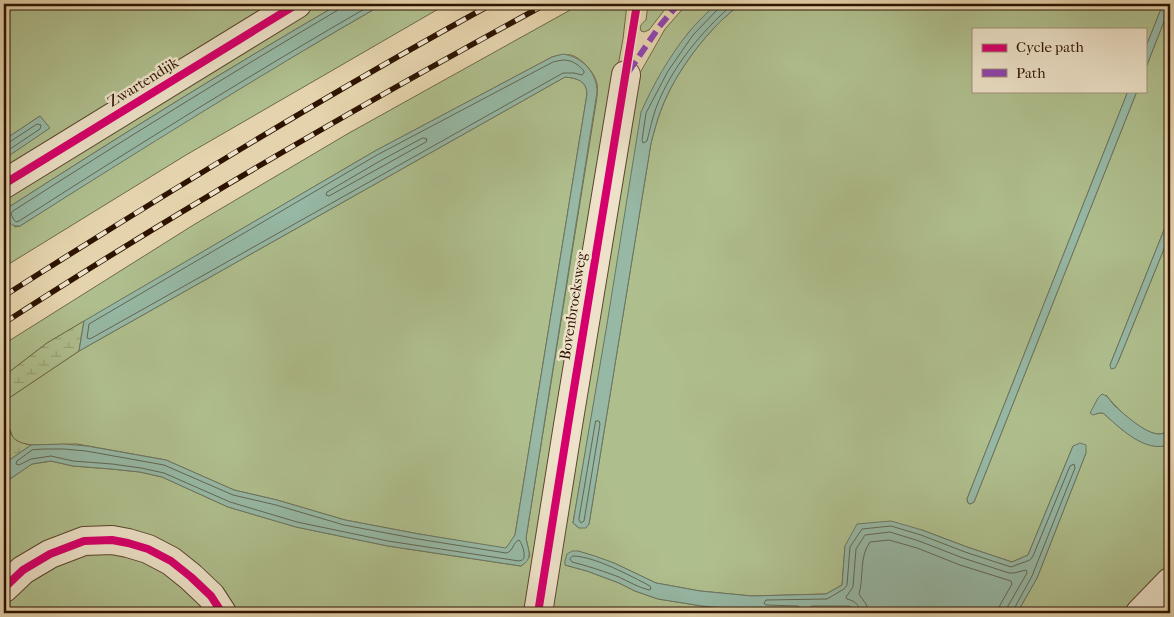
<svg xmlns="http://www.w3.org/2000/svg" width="1174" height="617" viewBox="0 0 1174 617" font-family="'IM FELL French Canon',serif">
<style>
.green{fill:#afbe8d;stroke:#6e6946}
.wetland{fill:url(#wetland-marsh);stroke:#6e6946}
.water{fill:#96b8a5;stroke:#6c7663}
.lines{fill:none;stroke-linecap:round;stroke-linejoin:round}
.shore{stroke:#626652;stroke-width:1}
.minor-casing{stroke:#5c442b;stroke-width:30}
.minor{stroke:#ede2c9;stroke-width:28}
.rail-casing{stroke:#2e1400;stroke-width:5.5}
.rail{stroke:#ede2c9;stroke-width:4;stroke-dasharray:11;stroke-linecap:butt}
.quiet{stroke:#8e44ad;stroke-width:6;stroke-dasharray:12 6;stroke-linecap:butt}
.cycleway-casing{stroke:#ede2c9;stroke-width:11}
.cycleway{stroke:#d6006c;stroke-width:8}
.labels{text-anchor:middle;stroke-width:5;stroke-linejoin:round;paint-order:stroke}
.street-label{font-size:15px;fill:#2e1400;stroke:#ede2c9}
</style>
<defs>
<pattern id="wetland-marsh" width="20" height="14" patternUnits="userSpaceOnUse" patternTransform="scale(1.25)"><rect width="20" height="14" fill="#afbe8d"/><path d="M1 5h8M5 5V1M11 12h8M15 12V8" fill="none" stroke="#97a278"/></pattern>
</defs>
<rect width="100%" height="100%" fill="#e4d3ac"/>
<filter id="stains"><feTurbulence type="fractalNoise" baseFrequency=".004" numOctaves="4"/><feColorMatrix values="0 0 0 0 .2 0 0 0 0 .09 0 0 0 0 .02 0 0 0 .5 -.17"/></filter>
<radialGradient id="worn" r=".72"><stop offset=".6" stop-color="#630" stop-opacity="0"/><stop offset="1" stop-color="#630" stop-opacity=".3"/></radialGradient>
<g class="green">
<path d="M4,4H280L4,175V159L49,128L40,116L4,140Z"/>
<path d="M314,4H339C227,69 118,137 9,207L6,212L15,227L20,226L134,153L287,60L383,4H447L186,155L4,267V194Z"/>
<path d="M581,4H627L623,39L608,120L530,613H235L152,539L4,573V483L32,464L51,461L73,466L111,469L140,472L162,477L228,507L296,527L388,546L521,566L530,556L526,538L596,103C597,97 598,90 597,84C595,73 582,58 571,55C565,54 558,55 552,57L375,151L47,343L4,376V344L195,224L349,133Z"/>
<path d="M648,4H669L649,30L644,32L641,31C639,26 642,23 646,20Z"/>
<path d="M687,4H716L689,32L664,69L647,100L573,523L579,528L589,524L651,143C654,132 657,120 661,110C675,72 709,27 741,4H1163L1145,49V29H973V91H1128L967,499L968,503L970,504L974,502L1137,91H1145V70L1170,6V215L1110,365L1114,368L1118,362L1170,234V430C1167,432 1163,434 1158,434C1142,433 1116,408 1106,395L1096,414L1099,413H1103C1119,427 1146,454 1170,444V569L1128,613H1017L1037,578L1086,453L1073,446L1028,555L1012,562L967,547L922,530L845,546L842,585L826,594L752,596L700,591L656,583L614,563L578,551L565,565L587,571L619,583L635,591L658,599L677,602L702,606L749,610H843L860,612L862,613H546L636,80L665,29Z"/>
<path d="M565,77C577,78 587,81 587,94L515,535L506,549L419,534L345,520L277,500L234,490L166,460L77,444L31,445L21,443L13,438L4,412V406L9,398L79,351Z"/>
<path d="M112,549L165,568L212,613H123L92,608L72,613H4V601L54,562Z"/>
</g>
<g class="wetland">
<path d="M84,321L79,351L9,398L4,406C4,414 8,431 13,437C16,442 25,444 31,445L11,459L4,461V376L47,343Z"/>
<path d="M92,608L123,613H72Z"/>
</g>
<g class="water">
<path d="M339,4H383C260,75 140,150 20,226C10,227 7,221 6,212L9,207C118,137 227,69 339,4Z"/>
<path d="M716,4H741C709,27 675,72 661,110C657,120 654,132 651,143L589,524L586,528H579L573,523L607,324L641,112C653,85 670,55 689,32C697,22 707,13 716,4Z"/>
<path d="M1163,4H1170V6L1145,70V49Z"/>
<path d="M563,54C582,57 597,72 597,92L526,538C528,551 534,558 521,566L388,546L296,527L228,507L162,477L140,472L111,469L73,466L51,461L32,464L4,483V461L11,459L31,445L64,444L87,446L166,460L234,490L277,500L345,520L419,534L506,548L515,535L587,94C587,81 577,78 565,77L79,351L84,321L375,151L552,57Z"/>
<path d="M1128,91H1137L974,502L970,504L968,503L967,499Z"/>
<path d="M40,116L50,128L4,159V140Z"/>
<path d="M1170,215V234L1118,362L1115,368L1111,369L1110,365Z"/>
<path d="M1102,394C1109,396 1110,402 1116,407C1125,415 1146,434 1159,434C1163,434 1167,432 1170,430V444C1146,455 1119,427 1103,413H1099L1093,415L1090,413L1098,398Z"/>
<path d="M1080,443L1086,445V453L1037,578L1017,613H862L860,612L843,610H749L702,606L677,602L658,599L635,591L619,583L587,571L565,565V561L567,554L572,551H578L595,556L614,563L656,583L700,591L752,596L826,594L842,585L845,546L857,524L891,521L922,530L967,547L1012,562L1028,555L1073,446Z"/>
</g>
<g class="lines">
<g class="shore">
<path d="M340,4V8L338,10C228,75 120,142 13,211L11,214L14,220L16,222L19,221C136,146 253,73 373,4"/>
<path d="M719,4L718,9L693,35L668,71L646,113L642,140L643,143L647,141C650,130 652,119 656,108C671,68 701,32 733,4"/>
<path d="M563,60C572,60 578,64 584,71V73L582,75L574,73H563L90,339L87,338L89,324L377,155L553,62Z"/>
<path d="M423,138L427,139L426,142L329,196L326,195L327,192L380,161Z"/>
<path d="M4,144L8,143L37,124L41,125L40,129L4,153"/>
<path d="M596,421H599L600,424L584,521L581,523L579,520Z"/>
<path d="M44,449H64L86,451L164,465L233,495L276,505L344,525L418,539L506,553C513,552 513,542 519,540C522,543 525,553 524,557C524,560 522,560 519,561L388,541L297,522L230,502L164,473L141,468L112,464L73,461L51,456L31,459L19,465L16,464L17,461L32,450Z"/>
<path d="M573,556C594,556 631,576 650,586L651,589L649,590C638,587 629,582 619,577C603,571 588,566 572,562L570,559Z"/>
<path d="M854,613L853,608L849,606H812L805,611L798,606L766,605L764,603L766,600L827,599L844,589L847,585L850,547L862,529L891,526L921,535L965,552L1011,567L1030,560L1033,556L1070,466L1074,464L1075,468L1032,576L1014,609L1013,613"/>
<path d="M860,613C860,605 855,601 847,599L846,597L853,587L856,549L865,535L890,532L919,541L963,558L1009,573H1014L1026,570L1027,573L1008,606L1007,613"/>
<path d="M868,613L866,604L859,594C864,577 859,557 870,542L889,540L917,548L960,565L1011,581L1012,584L1000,605L999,613"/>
</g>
<g class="minor-casing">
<g id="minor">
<path d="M4,184L297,4"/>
<path d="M4,588L23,570L50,554L84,541L112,540L128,543L148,549L171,561L191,577L211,596L222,613"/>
<path d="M538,613L568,425L626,75"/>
<path d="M1140,613L1170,582"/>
</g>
</g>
<use href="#minor" class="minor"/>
<g class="rail-casing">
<g id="rail">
<path d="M4,296C164,194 326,95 492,4"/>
<path d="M4,323C180,209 362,104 546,4"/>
</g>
</g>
<use href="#rail" class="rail"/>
<path class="quiet" d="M629,71L659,27L678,4"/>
<g class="cycleway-casing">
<g id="cycleway">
<path d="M4,184L297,4"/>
<path d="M4,588L23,570L50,554L84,541L112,540L128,543L148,549L171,561L191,577L211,596L222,613"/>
<path d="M538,613L568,425L637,4"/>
</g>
</g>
<use href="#cycleway" class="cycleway"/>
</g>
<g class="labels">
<g class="street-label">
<text transform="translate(143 82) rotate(-32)" y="5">Zwartendijk</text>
<text transform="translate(573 306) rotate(-81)" y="5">Bovenbroeksweg</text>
</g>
</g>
<rect width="1174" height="617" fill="none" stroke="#e4d3ac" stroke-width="20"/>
<rect x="5" y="5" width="1164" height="607" fill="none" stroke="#2e1400" stroke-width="2.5"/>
<rect x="10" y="10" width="1154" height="597" fill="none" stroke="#2e1400"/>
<rect x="972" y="28" width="175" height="65" fill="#ede2c9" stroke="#a19079"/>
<rect x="982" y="44" width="25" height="8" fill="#d6006c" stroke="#a19079"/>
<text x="1016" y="52" font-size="15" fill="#2e1400">Cycle path</text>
<rect x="982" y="69" width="25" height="8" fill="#8e44ad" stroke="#a19079"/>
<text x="1016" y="78" font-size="15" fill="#2e1400">Path</text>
<rect width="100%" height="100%" filter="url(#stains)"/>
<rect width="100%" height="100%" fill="url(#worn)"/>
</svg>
